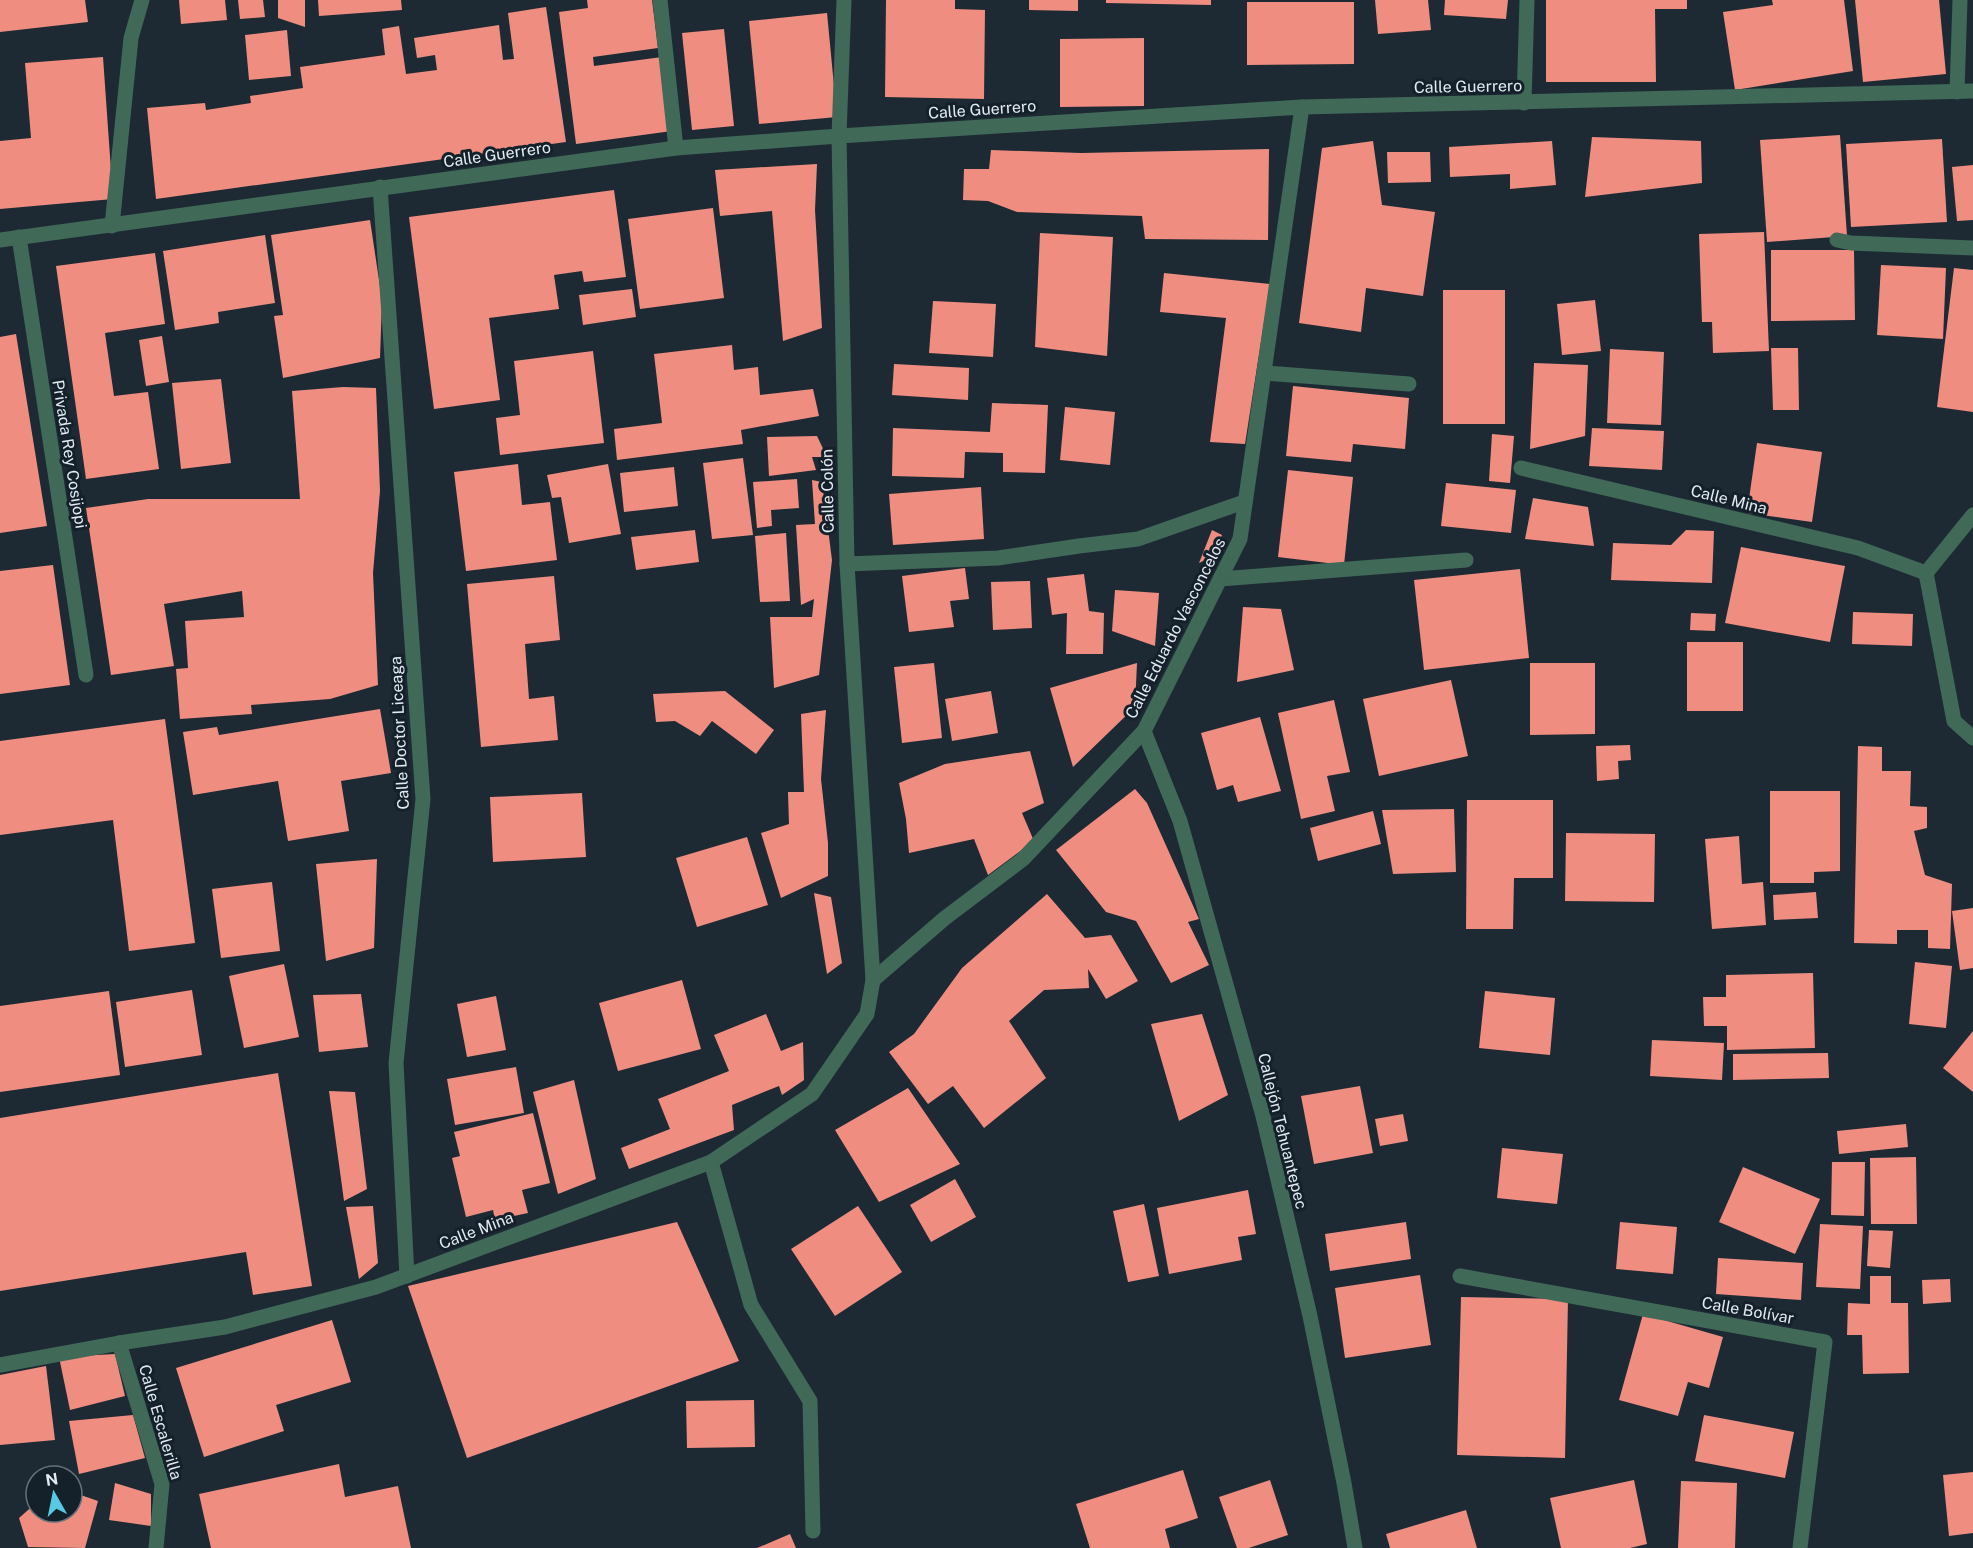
<svg xmlns="http://www.w3.org/2000/svg" width="1973" height="1548" viewBox="0 0 1973 1548" font-family="'Public Sans',sans-serif">
<style>
.building{fill:#f08d81}
.lines{fill:none;stroke-linecap:round;stroke-linejoin:round}
.minor{stroke:#406958;stroke-width:15}
.labels{text-anchor:middle;stroke-width:6;stroke-linejoin:round;paint-order:stroke}
.street-label{font-size:16px;fill:#e2ebf1;stroke:#14202a}
</style>
<rect width="100%" height="100%" fill="#1d2a34"/>
<g class="building">
<path d="M0,0H85L88,22L0,32Z"/>
<path d="M179,0H225L227,20L181,24Z"/>
<path d="M238,0H263L265,17L240,19Z"/>
<path d="M278,0H305V27L278,18Z"/>
<path d="M318,0H401L402,10L319,16Z"/>
<path d="M587,0H652L658,48L593,57L594,66L662,57L672,131L576,144L559,12L588,8Z"/>
<path d="M886,0H955V9L985,10L984,99L885,97Z"/>
<path d="M1029,0H1078V11L1029,10Z"/>
<path d="M1106,0H1211V5L1106,3Z"/>
<path d="M1375,0H1428L1431,30L1378,34Z"/>
<path d="M1445,0H1508L1506,19L1444,15Z"/>
<path d="M1546,0H1687V9H1655L1656,82H1546Z"/>
<path d="M1772,0H1844L1853,71L1735,90L1723,12L1773,5Z"/>
<path d="M1855,0H1939L1946,74L1863,82Z"/>
<path d="M1247,2H1354V64L1247,65Z"/>
<path d="M546,7L566,142L156,199L147,108L205,103L206,110L251,103L250,96L303,88L300,67L385,55L382,29L399,26L406,74L437,70L435,55L417,58L414,38L499,25L503,60L514,59L508,13Z"/>
<path d="M827,13L837,117L759,124L749,21Z"/>
<path d="M724,29L734,126L692,130L682,33Z"/>
<path d="M287,30L291,76L249,80L245,35Z"/>
<path d="M1144,38V106L1060,107V39Z"/>
<path d="M103,57L113,199L0,209V141L31,138L25,63Z"/>
<path d="M1840,135L1847,236L1767,242L1760,140Z"/>
<path d="M1592,137L1701,141L1702,183L1585,197Z"/>
<path d="M1942,139L1947,222L1851,227L1846,144Z"/>
<path d="M1373,141L1382,205L1435,212L1423,296L1366,288L1361,332L1299,323L1322,148Z"/>
<path d="M1552,141L1556,185L1510,189V174L1450,177L1449,147Z"/>
<path d="M1269,149L1268,240L1145,239L1142,216L1017,212L988,201L963,200L964,169H989L991,150L1081,153Z"/>
<path d="M1387,152H1430L1431,182L1388,183Z"/>
<path d="M817,164L815,210L822,328L783,341L772,211L720,216L715,170Z"/>
<path d="M1973,165V220L1957,221L1952,167Z"/>
<path d="M614,190L626,277L584,282L582,271L554,275L559,309L489,318L500,400L434,409L409,217Z"/>
<path d="M713,208L724,298L640,309L628,219Z"/>
<path d="M370,220L382,300L380,358L283,378L274,316L283,315L271,235Z"/>
<path d="M1764,232L1769,351L1713,353L1712,322H1702L1699,234Z"/>
<path d="M1040,233L1113,237L1107,356L1035,347Z"/>
<path d="M265,235L275,303L218,312L219,323L175,330L163,251Z"/>
<path d="M1771,250H1854L1855,320L1771,321Z"/>
<path d="M155,253L165,324L105,333L114,396L148,392L159,469L86,479L56,266Z"/>
<path d="M1881,265L1946,268L1943,339L1877,335Z"/>
<path d="M1954,268L1973,270V412L1937,407Z"/>
<path d="M1164,273L1270,284L1245,444L1210,442L1226,318L1160,312Z"/>
<path d="M632,289L636,317L583,325L579,295Z"/>
<rect x="1443" y="290" width="62" height="134"/>
<path d="M1595,300L1601,351L1562,355L1557,304Z"/>
<path d="M933,301L996,304L993,357L929,353Z"/>
<path d="M16,334L47,526L0,533V337Z"/>
<path d="M162,336L169,382L146,386L139,340Z"/>
<path d="M732,345L734,370L758,367L760,395L813,389L819,416L741,430L743,444L617,460L614,429L662,423L654,354Z"/>
<path d="M1771,348H1798L1799,410H1773Z"/>
<path d="M1610,349L1664,352L1661,425L1607,423Z"/>
<path d="M593,351L604,443L500,455L496,418L520,415L514,361Z"/>
<path d="M1534,363L1588,365L1585,436L1530,449Z"/>
<path d="M894,364L969,368L968,400L892,395Z"/>
<path d="M221,379L231,463L181,469L172,383Z"/>
<path d="M1293,386L1409,398L1405,449L1353,444L1351,462L1286,456Z"/>
<path d="M343,387L376,388L380,491L373,573L378,685L330,699L251,705L252,714L180,719L176,669L188,668L185,621L244,617L242,591L164,604L174,666L111,675L86,508L148,499H300L292,391Z"/>
<path d="M992,403L1048,405L1045,473L1003,472V453L965,452L964,478L892,476L893,428L990,432Z"/>
<path d="M1065,407L1115,412L1110,465L1060,460Z"/>
<path d="M1592,428L1664,431L1662,470L1589,466Z"/>
<path d="M1492,434L1514,436L1510,483L1489,481Z"/>
<path d="M817,436L827,457H812L816,470L769,476L767,437Z"/>
<path d="M1757,443L1822,452L1812,522L1747,513Z"/>
<path d="M743,458L753,535L712,539L703,463Z"/>
<path d="M518,464L522,505L550,502L557,560L466,571L454,472Z"/>
<path d="M608,464L621,534L569,543L561,497L552,498L547,475Z"/>
<path d="M674,467L678,506L624,512L620,473Z"/>
<path d="M1288,470L1353,477L1344,565L1278,557Z"/>
<path d="M797,479L799,508L771,510L772,526L757,528L753,482Z"/>
<path d="M812,480L822,482L832,560L819,675L774,688L770,617H812L814,599L801,605L796,525L815,524Z"/>
<path d="M1446,483L1516,490L1511,533L1441,526Z"/>
<path d="M981,487L984,539L893,545L889,494Z"/>
<path d="M1533,498L1588,507L1594,546L1525,539Z"/>
<path d="M695,530L699,562L636,570L631,537Z"/>
<path d="M1212,530L1222,535L1214,556L1199,563Z"/>
<path d="M1686,530L1714,531L1712,583L1611,580L1613,543L1671,545Z"/>
<path d="M786,533L790,601L760,602L755,536Z"/>
<path d="M1741,547L1845,566L1830,642L1725,623Z"/>
<path d="M53,565L70,685L0,694V571Z"/>
<path d="M965,568L969,599L950,601L954,627L909,632L902,576Z"/>
<path d="M1520,569L1529,658L1424,670L1414,580Z"/>
<path d="M1084,574L1089,611L1104,613L1103,654H1066L1067,613L1052,615L1047,578Z"/>
<path d="M554,576L560,640L525,644L529,699L554,696L558,740L481,747L467,584Z"/>
<path d="M1030,581L1032,628L993,630L991,582Z"/>
<path d="M1115,590L1159,593L1155,646L1112,631Z"/>
<path d="M1243,607L1281,609L1294,670L1237,682Z"/>
<path d="M1853,612L1913,614L1912,646L1852,644Z"/>
<path d="M1691,613L1716,614L1715,631L1690,630Z"/>
<rect x="1687" y="642" width="56" height="69"/>
<path d="M934,663L942,738L902,743L894,667Z"/>
<path d="M1137,663L1135,707L1073,767L1050,688Z"/>
<path d="M1530,663H1595V734L1530,735Z"/>
<path d="M1451,680L1468,756L1379,776L1363,699Z"/>
<path d="M725,691L774,730L756,754L712,721L700,736L675,721L656,722L653,694Z"/>
<path d="M991,691L998,733L952,741L945,699Z"/>
<path d="M1334,700L1350,772L1327,776L1335,811L1301,819L1278,713Z"/>
<path d="M380,709L391,773L341,781L349,831L288,841L278,781L193,795L183,732L217,727L219,735Z"/>
<path d="M826,710L821,779L828,843V876L781,898L761,833L789,824L788,792H804L801,714Z"/>
<path d="M1260,717L1281,791L1238,802L1233,785L1217,790L1201,733Z"/>
<path d="M165,719L195,943L129,951L113,820L0,835V741Z"/>
<path d="M1630,745L1631,760L1618,761L1619,779L1597,781L1596,746Z"/>
<path d="M1858,746L1882,747V771H1911L1910,806L1927,807V828L1914,831L1925,875L1952,884L1950,949L1928,948V930H1897V944L1854,943Z"/>
<path d="M1030,751L1044,803L1022,813L1034,841L988,875L974,839L909,853L906,819L899,783L945,764Z"/>
<path d="M1135,789L1147,803L1199,919L1188,922L1209,965L1171,983L1136,921L1106,912L1056,850Z"/>
<path d="M1770,791H1840V871L1814,872V883H1770Z"/>
<path d="M582,793L586,857L493,862L490,797Z"/>
<path d="M1467,800H1553V878H1514L1513,929H1466Z"/>
<path d="M1454,809L1456,872L1393,874L1382,810Z"/>
<path d="M1373,811L1381,844L1318,861L1310,828Z"/>
<path d="M1566,833L1655,834L1654,902L1565,901Z"/>
<path d="M1739,836L1742,884L1763,882L1766,925L1712,929L1705,839Z"/>
<path d="M747,837L768,905L697,927L676,858Z"/>
<path d="M377,859L374,948L326,961L316,864Z"/>
<path d="M272,882L280,951L221,958L212,889Z"/>
<path d="M1816,892L1818,918L1774,920L1773,895Z"/>
<path d="M814,893L831,897L842,963L827,974Z"/>
<path d="M1047,894L1085,938L1111,935L1138,981L1106,999L1088,969L1089,988L1044,990L1009,1021L1046,1078L984,1128L953,1086L928,1104L889,1052L914,1034L962,968Z"/>
<path d="M1973,908V968L1960,970L1952,911Z"/>
<path d="M1915,962L1952,966L1946,1028L1909,1024Z"/>
<path d="M284,964L299,1037L244,1048L229,976Z"/>
<path d="M1813,973L1815,1048L1727,1050V1026H1704L1703,997H1726V975Z"/>
<path d="M682,980L701,1049L618,1071L599,1003Z"/>
<path d="M192,990L202,1055L125,1067L116,1002Z"/>
<path d="M109,991L120,1075L0,1092V1006Z"/>
<path d="M1485,991L1555,998L1550,1055L1479,1048Z"/>
<path d="M361,994L368,1047L319,1052L313,995Z"/>
<path d="M496,996L506,1050L467,1057L457,1004Z"/>
<path d="M766,1014L781,1051L803,1042L804,1080L782,1095L779,1086L732,1105L734,1130L629,1169L621,1148L670,1129L658,1099L729,1071L714,1035Z"/>
<path d="M1202,1014L1228,1095L1179,1121L1151,1024Z"/>
<path d="M1973,1031V1092L1943,1068Z"/>
<path d="M1652,1040L1724,1043L1722,1080L1650,1076Z"/>
<path d="M1828,1053L1829,1078L1733,1080V1054Z"/>
<path d="M516,1067L524,1113L455,1125L447,1079Z"/>
<path d="M278,1073L312,1286L253,1295L246,1252L0,1291V1118Z"/>
<path d="M574,1080L596,1179L558,1194L533,1092Z"/>
<path d="M1360,1086L1373,1153L1314,1164L1301,1096Z"/>
<path d="M908,1088L960,1164L879,1202L835,1130Z"/>
<path d="M329,1091L355,1092L367,1189L344,1201Z"/>
<path d="M533,1113L550,1183L522,1190L528,1213L495,1220L493,1210L466,1217L452,1158L460,1156L454,1132Z"/>
<path d="M1403,1114L1408,1141L1380,1146L1375,1119Z"/>
<path d="M1906,1124L1908,1147L1839,1154L1837,1131Z"/>
<path d="M1502,1148L1563,1154L1557,1204L1497,1198Z"/>
<path d="M1916,1157L1917,1224H1871L1870,1158Z"/>
<path d="M1832,1162H1865L1864,1216L1831,1215Z"/>
<path d="M1743,1167L1820,1199L1795,1254L1719,1222Z"/>
<path d="M955,1179L976,1217L931,1242L910,1205Z"/>
<path d="M1248,1190L1256,1234L1238,1237L1242,1260L1169,1274L1157,1208Z"/>
<path d="M1144,1204L1159,1276L1128,1282L1113,1211Z"/>
<path d="M373,1206L378,1263L359,1279L346,1207Z"/>
<path d="M858,1206L902,1272L835,1316L791,1249Z"/>
<path d="M677,1222L739,1361L467,1458L408,1286Z"/>
<path d="M1406,1222L1411,1259L1330,1271L1325,1234Z"/>
<path d="M1620,1222L1677,1227L1673,1274L1616,1269Z"/>
<path d="M1820,1224L1863,1226L1860,1289L1816,1287Z"/>
<path d="M1869,1230L1893,1231L1890,1268L1867,1266Z"/>
<path d="M1718,1258L1803,1263L1801,1300L1716,1294Z"/>
<path d="M1420,1275L1431,1345L1345,1358L1335,1288Z"/>
<path d="M1870,1276H1891V1303H1908L1909,1373L1863,1374L1862,1335H1847L1848,1303L1870,1304Z"/>
<path d="M1950,1279L1951,1302L1923,1304L1922,1280Z"/>
<path d="M1461,1297L1568,1299L1565,1458L1457,1455Z"/>
<path d="M1643,1314L1723,1337L1709,1388L1688,1382L1678,1416L1619,1400Z"/>
<path d="M332,1320L351,1382L276,1405L284,1431L204,1457L176,1368Z"/>
<path d="M115,1354L125,1396L70,1410L59,1357Z"/>
<path d="M46,1366L55,1440L0,1445V1375Z"/>
<path d="M754,1400L755,1447L687,1448L686,1401Z"/>
<path d="M133,1415L145,1458L79,1474L69,1421Z"/>
<path d="M1704,1415L1794,1432L1785,1478L1695,1461Z"/>
<path d="M339,1464L345,1497L398,1486L411,1548H211L199,1494Z"/>
<path d="M1183,1470L1198,1518L1165,1529L1170,1548H1090L1076,1504Z"/>
<path d="M1973,1472V1533L1949,1536L1943,1475Z"/>
<path d="M1270,1480L1288,1535L1249,1548H1237L1219,1497Z"/>
<path d="M1634,1480L1647,1544L1630,1548H1561L1550,1498Z"/>
<path d="M1681,1481L1737,1483L1735,1548H1678Z"/>
<path d="M115,1483L151,1494V1526L109,1520Z"/>
<path d="M72,1492L98,1501L85,1548L28,1547L19,1518L36,1503V1512H72Z"/>
<path d="M1466,1510L1477,1548H1390L1386,1534Z"/>
<path d="M790,1534L796,1548H757Z"/>
</g>
<g class="lines">
<g class="minor">
<path d="M660,0L676,148"/>
<path d="M1957,92L1960,0"/>
<path d="M1524,103L1527,0"/>
<path d="M380,187L423,799L396,1063L407,1276"/>
<path d="M112,226L131,38L142,0"/>
<path d="M19,237L86,675"/>
<path d="M0,240L676,148L839,136L1302,107L1973,91"/>
<path d="M1837,240L1851,243L1973,248"/>
<path d="M1265,373L1409,384"/>
<path d="M1521,468L1858,548L1926,573"/>
<path d="M847,564L998,558L1079,546L1138,539L1244,502"/>
<path d="M1926,573L1954,721L1973,738"/>
<path d="M1926,573L1973,515"/>
<path d="M1220,579L1466,560"/>
<path d="M1144,731L1180,821L1263,1116L1310,1316L1344,1483L1355,1548"/>
<path d="M873,980L945,918L1023,859L1144,731L1240,539L1302,107"/>
<path d="M711,1162L751,1305L810,1401L813,1531"/>
<path d="M1460,1276L1825,1342L1800,1548"/>
<path d="M119,1343L162,1484L156,1548"/>
<path d="M0,1365L119,1343L225,1327L376,1287L711,1162L812,1094L867,1014L873,980L847,564L839,136L844,0"/>
</g>
</g>
<g class="labels">
<g class="street-label">
<text transform="translate(1468 86) rotate(-1)" y="6">Calle Guerrero</text>
<text transform="translate(982 109) rotate(-4)" y="6">Calle Guerrero</text>
<text transform="translate(497 154) rotate(-8)" y="6">Calle Guerrero</text>
<text transform="translate(70 454) rotate(81)" y="6">Privada Rey Cosijopi</text>
<text transform="translate(827 491) rotate(-91)" y="6">Calle Colón</text>
<text transform="translate(1729 499) rotate(14)" y="6">Calle Mina</text>
<text transform="translate(1175 628) rotate(-63)" y="6">Calle Eduardo Vasconcelos</text>
<text transform="translate(399 733) rotate(-93)" y="6">Calle Doctor Liceaga</text>
<text transform="translate(1283 1131) rotate(76)" y="6">Callejón Tehuantepec</text>
<text transform="translate(476 1230) rotate(-21)" y="6">Calle Mina</text>
<text transform="translate(1748 1310) rotate(10)" y="6">Calle Bolívar</text>
<text transform="translate(161 1422) rotate(74)" y="6">Calle Escalerilla</text>
</g>
</g>
<g transform="translate(54 1494) rotate(351)"><circle r="28" fill="#14202a" stroke="#66717a" stroke-width="1.5"/>
<path d="M0-4.5L10 22L0 15L-10 22Z" fill="#57c9e2"/>
<text y="-9" font-size="16" font-weight="bold" text-anchor="middle" fill="#e2ebf1">N</text>
</g>
</svg>
